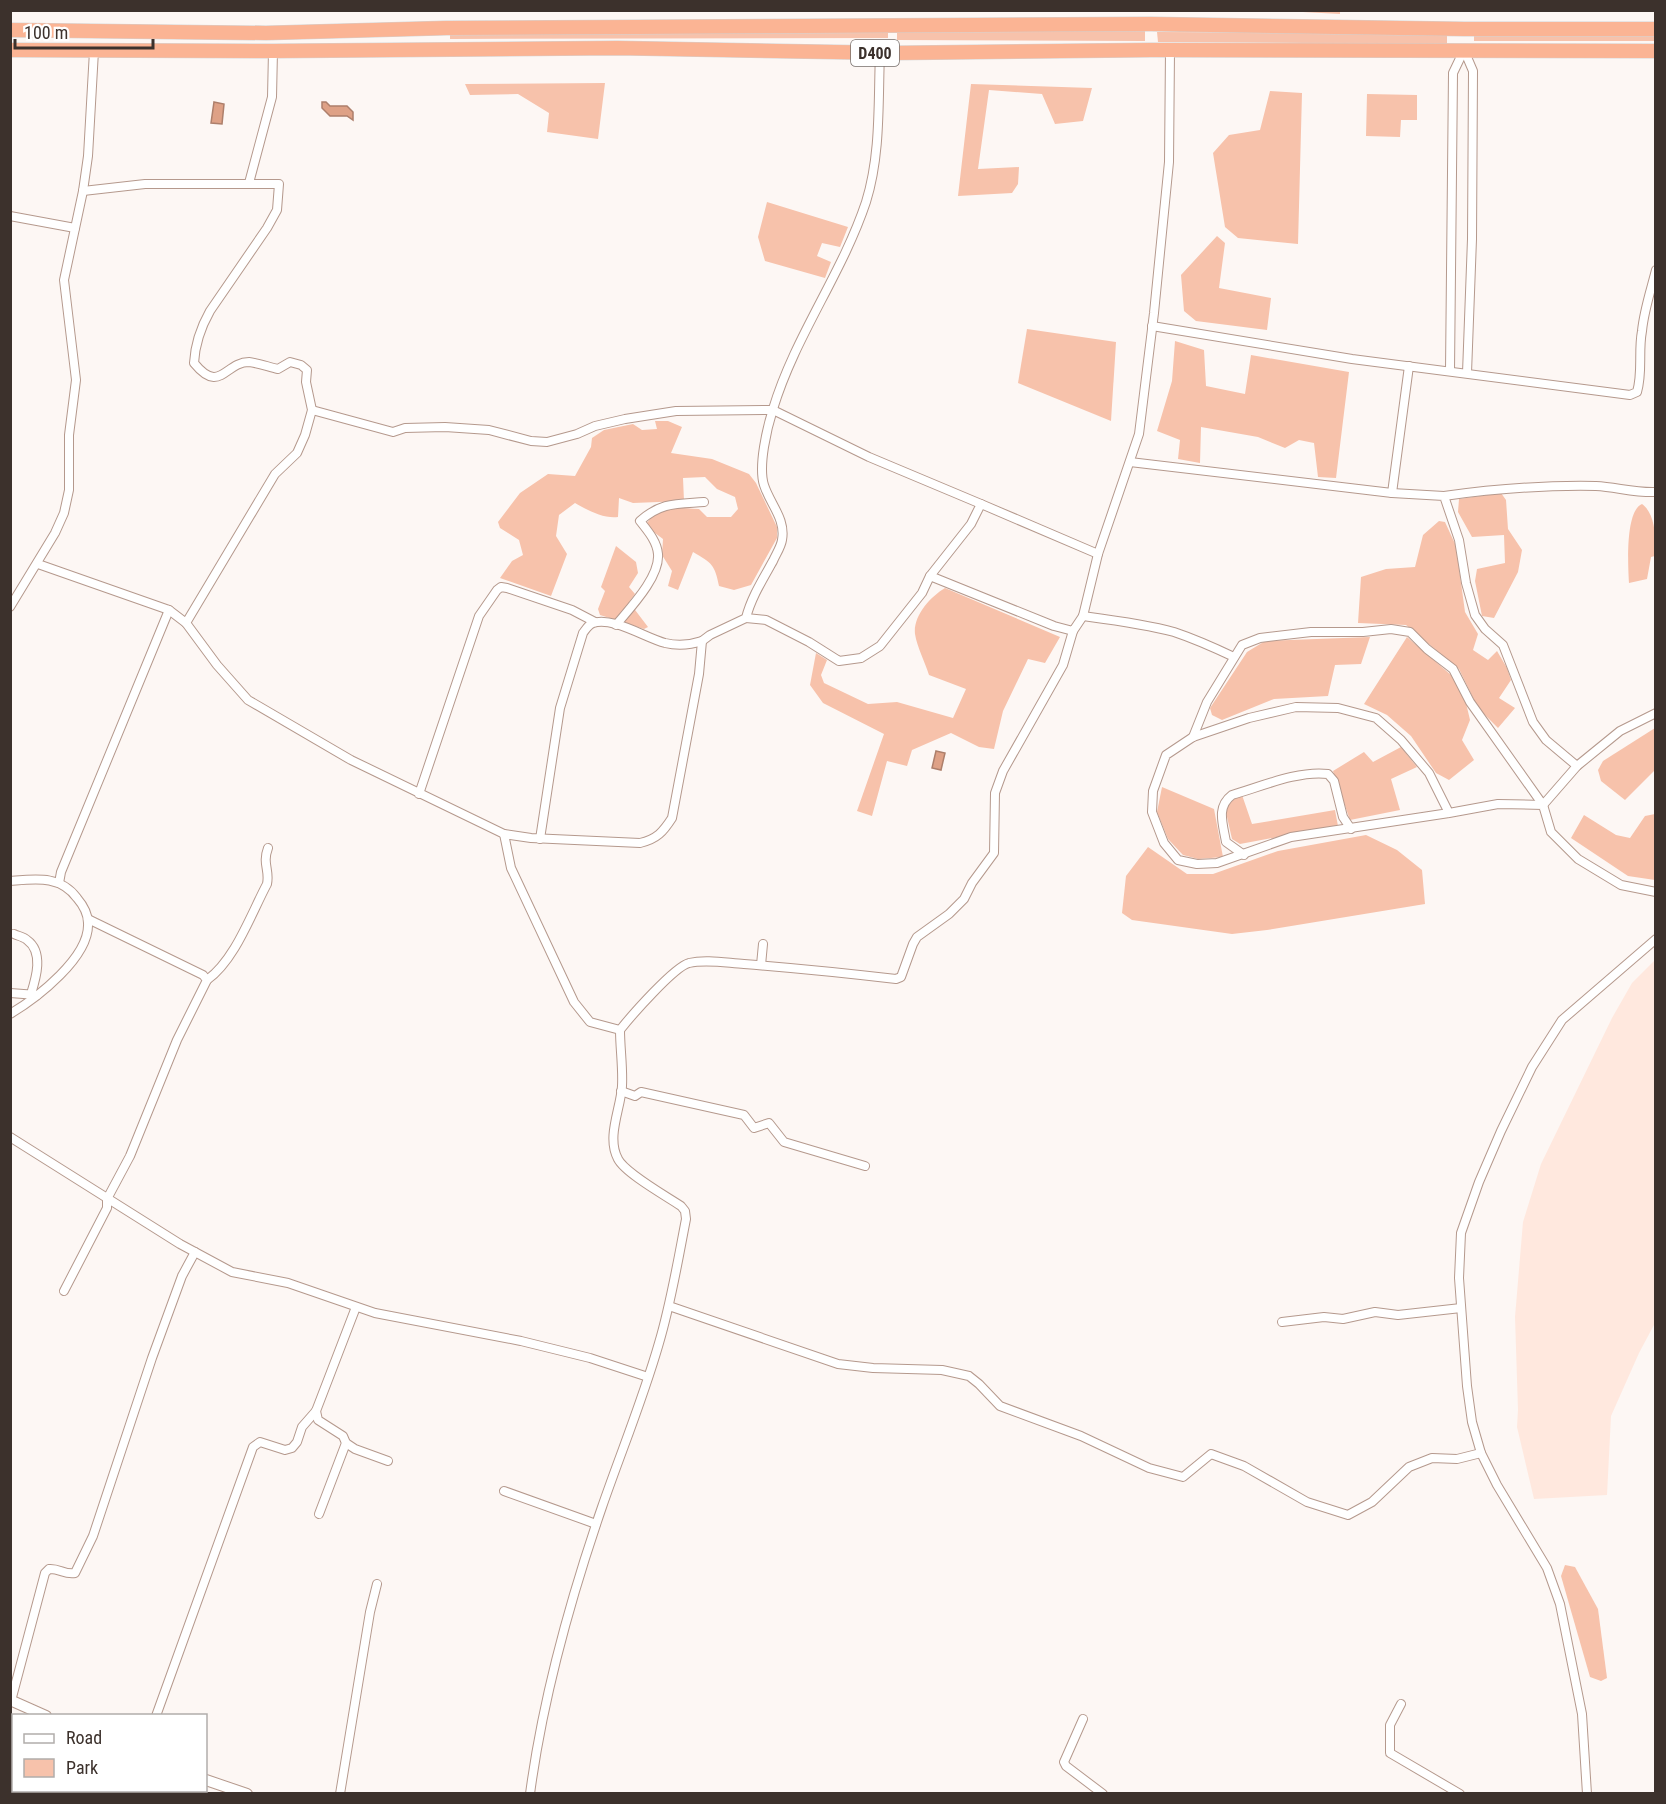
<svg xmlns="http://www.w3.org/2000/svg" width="1666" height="1804" viewBox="0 0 1666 1804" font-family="'Roboto Condensed',sans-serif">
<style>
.built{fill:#ffe8de}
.green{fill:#f7c2ab}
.water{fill:#dea186;stroke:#ad7f6b;stroke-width:1.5}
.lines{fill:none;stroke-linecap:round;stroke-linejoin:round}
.minor-casing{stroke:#b5998d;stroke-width:10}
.tertiary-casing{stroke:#b5998d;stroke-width:12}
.trunk-casing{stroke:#d4d2d1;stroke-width:15}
.minor{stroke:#fff;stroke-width:8}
.tertiary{stroke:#fff;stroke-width:10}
.trunk{stroke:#fbb494;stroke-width:14}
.labels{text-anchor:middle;stroke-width:4.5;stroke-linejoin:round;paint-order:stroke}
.shield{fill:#fff;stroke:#766f6b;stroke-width:1.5}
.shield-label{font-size:16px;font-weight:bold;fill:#3c312c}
</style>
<rect width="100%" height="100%" fill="#fdf7f4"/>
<path class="built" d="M1655,960V1323L1639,1353L1611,1416L1607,1495L1534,1499L1517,1427L1518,1410L1515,1317L1523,1222L1541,1164L1612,1018L1632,983Z"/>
<g class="green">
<path d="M1267,10H1340V14Z"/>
<path d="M897,30L1145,31V41L897,40Z"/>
<path d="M888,31V38L450,39V32Z"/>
<path d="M1157,32L1447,33V44L1158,42Z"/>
<path d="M1511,34L1656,35L1655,41H1474V36Z"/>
<path d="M605,83L598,139L547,132L549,113L518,94L470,95L465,84Z"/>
<path d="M971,84L1092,88L1083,121L1055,124L1042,94L989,90L978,169L1019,167L1018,184L1012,193L958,196Z"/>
<path d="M1270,91L1302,93L1298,244L1238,238L1225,227L1213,153L1229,135L1260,130Z"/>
<path d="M1367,94L1417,95V120H1401L1400,137L1366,136Z"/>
<path d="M767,202L848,227L840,247L822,243L817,256L831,262L825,278L765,261L758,237Z"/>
<path d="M1217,236L1225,243L1219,288L1271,298L1267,330L1196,321L1184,311L1181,275Z"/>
<path d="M1027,329L1116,342L1111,421L1018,383Z"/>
<path d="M1175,341L1204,350L1206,386L1245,394L1251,355L1349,372L1336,478L1318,477L1314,443L1299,440L1285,448L1258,437L1201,427L1200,463L1178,459L1180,440L1157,431L1172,381Z"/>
<path d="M655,421H668L682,427L671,453L712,459L749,474L756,483L777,527V538L751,585L734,590L719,586C715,565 712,563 693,552L678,590L668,586L672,571L662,555L663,539L651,530L647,523C660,503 678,508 699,509L707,517H731L738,509L735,497L717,489L705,477L683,478L684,501L633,503L619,498L618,517C604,519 587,510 575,503L559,515L556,536L567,554L551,596L500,578L512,561L523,555L519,540L500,528L498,522L520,493L548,474L575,476L591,447L592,438L604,430L633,424L642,430L657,429Z"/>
<path d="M1501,493L1506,500L1508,529L1522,550L1518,572L1494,618L1482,616L1475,581L1477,569L1505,563L1504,535L1472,537L1458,512L1459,499Z"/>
<path d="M1642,504C1656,514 1656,540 1655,556L1651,557L1647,579L1629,583C1628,566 1625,511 1642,504Z"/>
<path d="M1439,521L1445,522L1456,546L1465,612L1478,634L1473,650L1488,660L1497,651L1507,668L1511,680L1499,698L1515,708L1498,728L1478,708L1459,669L1406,625L1358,623L1361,577L1386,569L1415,567L1423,535Z"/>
<path d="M616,546L636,562L638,573L629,587L635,594L629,602L648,627L644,629L600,615L598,609L605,591L601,587Z"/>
<path d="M945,588L1060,637L1045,663L1028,659L1003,711L994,749L979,747L951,733L912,750L907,766L887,761L872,816L857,811L884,734L823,703L810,685L816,653L827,660L821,675L824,683L868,704L897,702L953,718L966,689L929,675C925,662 917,647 915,634C913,616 930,597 945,588Z"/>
<path d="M1370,637L1361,664L1335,665L1328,696L1274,699L1222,720L1212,715L1210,708L1247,652L1265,641Z"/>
<path d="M1407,637L1451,675L1466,703L1470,720L1462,740L1474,760L1449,780L1436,773L1411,736L1387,715L1364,704Z"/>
<path d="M1655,728V770L1625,800L1601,781L1598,770L1603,761Z"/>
<path d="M1401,747L1417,767L1391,779L1400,810L1350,820L1333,771L1364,752L1373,762Z"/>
<path d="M1162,787L1214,809L1223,857L1198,859L1183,855L1168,839L1157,812Z"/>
<path d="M1242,795L1252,824L1335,810L1338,826L1240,844L1232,839L1225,808L1229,802Z"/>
<path d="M1655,814V880L1628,876L1571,838L1584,815L1616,835L1630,838L1645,816Z"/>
<path d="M1366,835L1397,850L1422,870L1425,904L1267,930L1232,934L1132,920L1122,913L1126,876L1148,847L1187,874H1213L1278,851Z"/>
<path d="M1565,1565L1575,1567L1598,1609L1607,1678L1601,1681L1590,1677L1561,1576Z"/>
</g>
<g class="water">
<path d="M214,102L224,104L222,124L211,123Z"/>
<path d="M322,102H326L330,106H347L353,112V120L347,116H330L322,108Z"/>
<path d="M936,751L945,753L941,770L932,768Z"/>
</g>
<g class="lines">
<g class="minor-casing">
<g id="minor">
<path d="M1464,50L1473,71L1472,239L1467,373"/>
<path d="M249,183L272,97L273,51"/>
<path d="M83,191L145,184H279L277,210L267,228L210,311C201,327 195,344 194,363C220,395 225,362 249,362C258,363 269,367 278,369L290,362L301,365L307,370L306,382L312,410L305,435L297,453L275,474L186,623L217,665L248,700L351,760L504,834L511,868L574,1002L590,1022L620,1030C620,1048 623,1067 622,1086C621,1108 606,1137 618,1159C625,1173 666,1196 681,1206L685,1211L686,1219C678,1260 671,1303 659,1343C643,1399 621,1452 602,1507C570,1600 543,1696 530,1794"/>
<path d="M10,216L75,228"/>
<path d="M1152,326L1352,359L1630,395L1637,392C1643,372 1638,352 1642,331C1644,310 1651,290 1656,270"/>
<path d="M1450,371L1453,73L1464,50"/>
<path d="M312,410L393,432L405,428L445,427L489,430L531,441L547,442L577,434L595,426L625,419L676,411L773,410L869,457L981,504L971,524L930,576L922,593L880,646L861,658L839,661L809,642L766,620L746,618"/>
<path d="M1130,462L1392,493L1444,496L1459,540L1466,583L1475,615L1485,629L1503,645L1533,722L1546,740L1577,766"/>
<path d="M1392,493L1409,366"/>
<path d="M1444,496C1494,489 1545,485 1596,486C1616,487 1635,493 1656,492"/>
<path d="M981,504L1098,554"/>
<path d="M38,564L169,610L186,623"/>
<path d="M930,576L1054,626L1073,631L1083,616L1098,554L1139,434L1154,313L1169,162L1170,51"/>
<path d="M10,607L55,533L64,513L69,490V435L76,380L64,280L83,191L88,156L94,51"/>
<path d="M1083,616C1113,620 1145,624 1174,632C1195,639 1215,648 1234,657"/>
<path d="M616,625C630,608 660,577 658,554C657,541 647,530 640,521C661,502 677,504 704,502"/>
<path d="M1193,737L1207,702L1242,645L1260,638L1311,632H1363L1391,629L1410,632L1427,649L1453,669L1470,702L1543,805L1577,766L1620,731L1656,713"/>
<path d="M419,794L479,616L497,590L501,587L507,588L572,610L595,622"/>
<path d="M1449,813L1429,773L1401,740L1376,718L1338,708L1296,707L1249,718L1193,737L1166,755L1153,791L1152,812L1164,843L1178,860L1197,864L1217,863L1291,837L1449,813L1498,804L1543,805L1551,832L1578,859L1621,885L1656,892"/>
<path d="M504,834L531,838L640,843C657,839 663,832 672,818L699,674L702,641L710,635L746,618C751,598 763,579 773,561C776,554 781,547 782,540C786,519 770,504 764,485C758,466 767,428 773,409C795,336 842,274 866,202C881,154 878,102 880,53"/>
<path d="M540,839L560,708L583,633C586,629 588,625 593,623C612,616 646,638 665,643C678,646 690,645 702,641"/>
<path d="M1244,855L1226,842C1223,824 1216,807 1232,795C1260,787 1299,770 1328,774L1334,781L1343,817L1351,829"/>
<path d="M10,881C36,879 60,875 77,898C83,905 88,914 88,923C90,957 37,998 10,1014"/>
<path d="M59,883L61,872L169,610"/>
<path d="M14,934C18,936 24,937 27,940C44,952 36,978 31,994"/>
<path d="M761,965L763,944"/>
<path d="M207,980C235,960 251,914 267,884C270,870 262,864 268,848"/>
<path d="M10,993L37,995"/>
<path d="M620,1030C631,1016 674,967 689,963C706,959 727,963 744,964C795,968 845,973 896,979L901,977L913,944L917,937L949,914L964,899L972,883L994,853L995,793L1003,771L1063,665L1073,631"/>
<path d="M621,1091L635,1096L641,1092L744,1115L754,1128L769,1123L784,1142L865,1166"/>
<path d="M10,1137L180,1244L232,1272L288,1283L375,1313L521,1341L590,1358L648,1377"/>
<path d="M64,1291L107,1208V1199L130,1156L177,1040L207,980L203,975L88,919"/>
<path d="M669,1306L838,1364L873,1368L942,1370L969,1376L979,1384L1000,1406L1081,1436L1149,1468L1183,1477L1211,1454L1244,1466L1307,1502L1348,1515L1372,1502L1409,1467L1432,1458L1457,1459L1481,1453"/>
<path d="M1282,1322L1324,1317L1343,1319L1375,1312L1398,1315L1461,1308"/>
<path d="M316,1411L318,1420L343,1436L346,1443L319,1514"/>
<path d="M346,1443L355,1449L388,1461"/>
<path d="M504,1491L596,1524"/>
<path d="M11,1701L45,1573L49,1569C59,1568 65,1575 75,1573L93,1536L152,1358L182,1276L195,1252"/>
<path d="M1401,1704L1390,1725V1753L1460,1794"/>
<path d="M156,1716L253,1447L260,1442L285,1450L292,1448L297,1442L302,1427L316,1411L356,1307"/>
<path d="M1083,1719L1064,1762L1066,1766L1103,1794"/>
<path d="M340,1794L370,1612L377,1584"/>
<path d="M1587,1794L1582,1714L1560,1604L1547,1568L1497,1485L1481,1453L1472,1422L1467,1386L1459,1278L1461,1233L1479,1182L1501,1131L1532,1067L1562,1020L1656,939"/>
</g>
</g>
<g class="tertiary-casing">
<g id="tertiary">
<path d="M10,1700L46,1716"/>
<path d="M206,1780L247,1794"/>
</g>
</g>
<g class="trunk-casing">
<g id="trunk">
<path d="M10,30L266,33L446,28L1151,24L1464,29H1656"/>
<path d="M10,50L273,51L617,48L892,53L1151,50L1656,51"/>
</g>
</g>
<use href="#minor" class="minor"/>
<use href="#tertiary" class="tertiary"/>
<use href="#trunk" class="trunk"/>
</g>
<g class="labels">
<rect class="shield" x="851" y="40" width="48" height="26" rx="4.5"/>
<g class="shield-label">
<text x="875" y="59">D400</text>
</g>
</g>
<rect width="1666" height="1804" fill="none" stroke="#3c312c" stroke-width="24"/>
<rect x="12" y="1714" width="195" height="78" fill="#ffffff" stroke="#b1adab" stroke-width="1.5"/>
<rect x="24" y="1734" width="30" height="9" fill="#ffffff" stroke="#b1adab" stroke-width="1.5"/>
<text x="66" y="1744" font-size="18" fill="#3c312c">Road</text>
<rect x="24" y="1759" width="30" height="18" fill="#f7c2ab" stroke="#b1adab" stroke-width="1.5"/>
<text x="66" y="1774" font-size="18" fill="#3c312c">Park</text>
<path d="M15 39v9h138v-9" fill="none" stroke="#3c312c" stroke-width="3"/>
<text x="24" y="39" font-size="18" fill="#3c312c" stroke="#ffffff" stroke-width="4.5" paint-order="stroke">100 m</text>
</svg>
